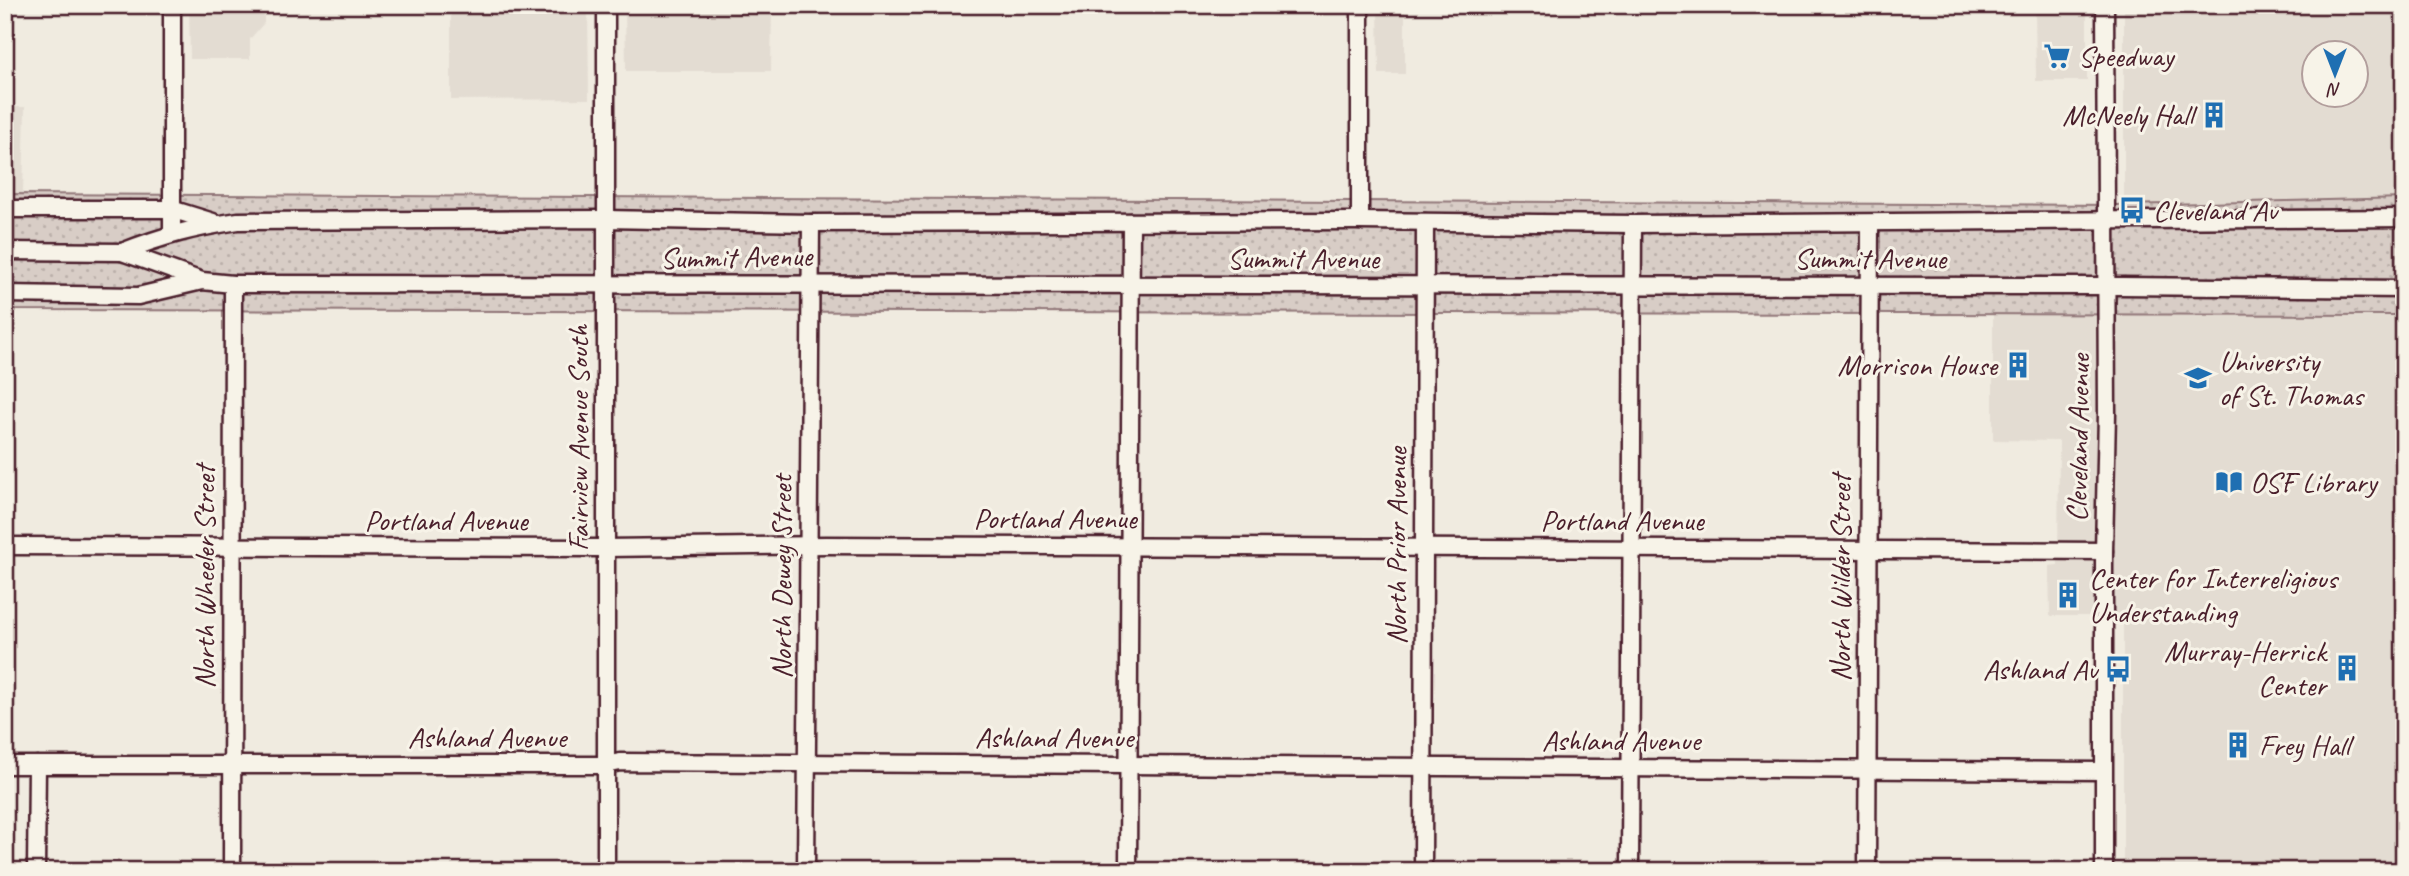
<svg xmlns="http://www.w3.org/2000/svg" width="2409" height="876" viewBox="0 0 2409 876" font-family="Caveat,sans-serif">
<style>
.built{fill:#e3dcd2;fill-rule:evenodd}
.park{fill:url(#park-dots);stroke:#917678;stroke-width:2}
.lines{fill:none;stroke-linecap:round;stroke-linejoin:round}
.minor-casing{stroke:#4a1f2b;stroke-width:21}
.minor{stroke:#f7f3e8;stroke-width:16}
.labels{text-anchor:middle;stroke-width:6;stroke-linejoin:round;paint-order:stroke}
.poi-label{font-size:30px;fill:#4a1f2b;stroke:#f7f3e8;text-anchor:start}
.street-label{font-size:30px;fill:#4a1f2b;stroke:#f7f3e8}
</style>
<defs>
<pattern id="park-dots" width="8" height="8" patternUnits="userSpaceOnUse" patternTransform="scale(1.75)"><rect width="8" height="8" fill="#d8cdc6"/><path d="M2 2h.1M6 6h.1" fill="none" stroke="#bbb0aa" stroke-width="1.8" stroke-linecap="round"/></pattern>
</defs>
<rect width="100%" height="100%" fill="#f0ebe0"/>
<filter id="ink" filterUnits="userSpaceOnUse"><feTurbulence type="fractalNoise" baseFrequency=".0143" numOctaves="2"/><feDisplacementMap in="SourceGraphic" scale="14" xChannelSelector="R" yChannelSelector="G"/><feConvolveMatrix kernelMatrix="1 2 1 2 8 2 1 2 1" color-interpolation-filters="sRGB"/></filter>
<g filter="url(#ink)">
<g class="built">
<path d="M5,5H13L14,89L9,90V107H25L23,194H5Z"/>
<path d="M189,5H264V23L250,39V59H190Z"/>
<path d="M451,5H588L589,99L451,100Z"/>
<path d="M625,5H772L771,71H626Z"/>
<path d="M1378,5H1405V74H1379Z"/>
<path d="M2035,5H2087V81H2036Z"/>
<path d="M2124,5H2404V871H2123V616H2050L2049,566L2058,565L2059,441L1993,440V315L2124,314ZM2314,52H2356V94H2314Z"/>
</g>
<g class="park">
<rect x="5" y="5" width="5" height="82"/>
<path d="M5,194L2124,205L2404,198V315L5,310Z"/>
</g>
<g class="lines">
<g class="minor-casing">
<g id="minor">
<path d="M172,5V233"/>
<path d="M1360,5V221"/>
<path d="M5,209H171L213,222"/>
<path d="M5,251L122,252L202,281L233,284L2122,286L2404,289"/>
<path d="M122,252C165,235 194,228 238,221L606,219L811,223L1360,221L1633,224L2404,218"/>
<path d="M5,294L138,296L202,281"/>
<path d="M5,546L606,548L826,545L2104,551"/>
<path d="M5,765H606L620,762L2103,771"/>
<path d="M36,871L37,765"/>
<path d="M232,871L233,284"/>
<path d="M606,871V5"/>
<path d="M806,871L811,223"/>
<path d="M1128,871L1131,222"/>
<path d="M1423,871L1425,222"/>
<path d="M1630,871L1633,224"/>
<path d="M1867,871L1870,224"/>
<path d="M2104,871V551L2107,413L2105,5"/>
</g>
</g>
<use href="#minor" class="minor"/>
</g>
</g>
<defs>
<g id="supermarket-bare" transform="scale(2.1)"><path d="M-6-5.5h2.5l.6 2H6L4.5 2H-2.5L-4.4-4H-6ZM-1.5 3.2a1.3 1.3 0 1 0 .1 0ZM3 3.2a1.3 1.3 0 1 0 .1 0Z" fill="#1f6fb2" stroke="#f7f3e8" stroke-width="2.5" paint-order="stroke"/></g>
<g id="building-bare" transform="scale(2.1)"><path d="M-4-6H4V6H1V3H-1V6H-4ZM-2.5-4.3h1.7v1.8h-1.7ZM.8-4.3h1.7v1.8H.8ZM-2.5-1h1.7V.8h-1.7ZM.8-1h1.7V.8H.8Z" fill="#1f6fb2" stroke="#f7f3e8" stroke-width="2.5" paint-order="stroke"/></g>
<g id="bus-bare" transform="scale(2.1)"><path d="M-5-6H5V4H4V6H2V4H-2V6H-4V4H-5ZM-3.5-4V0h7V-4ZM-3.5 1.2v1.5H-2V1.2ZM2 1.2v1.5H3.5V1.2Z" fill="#1f6fb2" stroke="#f7f3e8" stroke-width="2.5" paint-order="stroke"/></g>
<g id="university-bare" transform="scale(2.1)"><path d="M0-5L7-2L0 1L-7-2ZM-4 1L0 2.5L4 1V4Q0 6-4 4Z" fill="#1f6fb2" stroke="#f7f3e8" stroke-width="2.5" paint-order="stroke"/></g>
<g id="library-bare" transform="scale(2.1)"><path d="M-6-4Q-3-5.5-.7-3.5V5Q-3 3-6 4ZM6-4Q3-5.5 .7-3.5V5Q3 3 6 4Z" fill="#1f6fb2" stroke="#f7f3e8" stroke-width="2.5" paint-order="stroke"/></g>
</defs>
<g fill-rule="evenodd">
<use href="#supermarket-bare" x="2057" y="56"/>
<use href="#building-bare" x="2214" y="115"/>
<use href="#bus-bare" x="2132" y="210"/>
<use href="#building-bare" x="2018" y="365"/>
<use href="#university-bare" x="2198" y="378"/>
<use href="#library-bare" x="2229" y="482"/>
<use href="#building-bare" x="2068" y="595"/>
<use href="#building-bare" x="2347" y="668"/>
<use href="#bus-bare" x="2118" y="669"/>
<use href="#building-bare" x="2238" y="745"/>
</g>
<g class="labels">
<g class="poi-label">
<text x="2078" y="66">Speedway</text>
<text x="2193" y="125" text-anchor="end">McNeely Hall</text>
<text x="2153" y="220">Cleveland Av</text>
<text x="2219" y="371">University<tspan x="2219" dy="34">of St. Thomas</tspan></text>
<text x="1997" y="375" text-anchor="end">Morrison House</text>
<text x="2250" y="492">OSF Library</text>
<text x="2089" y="588">Center for Interreligious<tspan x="2089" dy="34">Understanding</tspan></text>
<text x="2326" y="661" text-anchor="end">Murray-Herrick<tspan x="2326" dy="34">Center</tspan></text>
<text x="2097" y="679" text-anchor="end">Ashland Av</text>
<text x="2259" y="755">Frey Hall</text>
</g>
<g class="street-label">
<text transform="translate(736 257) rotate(-1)" y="10">Summit Avenue</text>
<text x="1303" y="268">Summit Avenue</text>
<text x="1870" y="268">Summit Avenue</text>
<text transform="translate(578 438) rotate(-90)" y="10">Fairview Avenue South</text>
<text transform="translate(2078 438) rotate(-89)" y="10">Cleveland Avenue</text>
<text x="1055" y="528">Portland Avenue</text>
<text x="446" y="530">Portland Avenue</text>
<text x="1622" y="530">Portland Avenue</text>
<text transform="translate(1396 546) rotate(-90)" y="10">North Prior Avenue</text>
<text transform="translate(204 577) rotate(-90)" y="10">North Wheeler Street</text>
<text transform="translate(781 577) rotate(-90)" y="10">North Dewey Street</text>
<text transform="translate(1840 578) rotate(-90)" y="10">North Wilder Street</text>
<text x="487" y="747">Ashland Avenue</text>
<text x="1054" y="747">Ashland Avenue</text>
<text x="1621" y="750">Ashland Avenue</text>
</g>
</g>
<rect width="2409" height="876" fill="none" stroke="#f7f3e8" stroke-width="28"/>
<rect x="14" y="14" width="2381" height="848" fill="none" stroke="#4a1f2b" stroke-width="2.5" filter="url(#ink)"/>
<g transform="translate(2335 74) rotate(180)"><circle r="33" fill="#f7f3e8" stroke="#b29e9c" stroke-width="2"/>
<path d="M0-5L12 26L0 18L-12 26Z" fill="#1f6fb2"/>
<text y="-10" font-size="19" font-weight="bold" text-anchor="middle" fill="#4a1f2b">N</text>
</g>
</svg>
